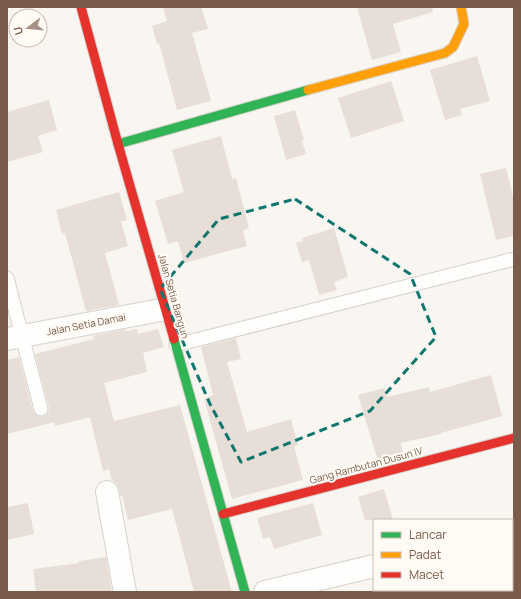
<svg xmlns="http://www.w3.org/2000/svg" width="521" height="599" viewBox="0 0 521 599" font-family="Manrope,sans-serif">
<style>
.building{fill:#e6ded7}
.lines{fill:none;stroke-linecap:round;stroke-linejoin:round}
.lane-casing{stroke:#d7d1cb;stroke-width:15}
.street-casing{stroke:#d7d1cb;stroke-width:24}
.fast-casing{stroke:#d9d2cb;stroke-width:11}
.slow-casing{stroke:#d9d2cb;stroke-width:11}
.jam-casing{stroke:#d9d2cb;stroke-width:11}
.lane{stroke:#fefefd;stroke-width:13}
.street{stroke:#fefefd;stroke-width:22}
.fast{stroke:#30b455;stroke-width:9}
.slow{stroke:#ff9f0a;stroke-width:9}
.jam{stroke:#e5322d;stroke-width:9}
.marked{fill:none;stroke:#0f766e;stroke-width:3;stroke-dasharray:8 5;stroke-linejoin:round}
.labels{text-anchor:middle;stroke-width:4;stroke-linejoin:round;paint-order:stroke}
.street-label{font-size:10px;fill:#7a5c4d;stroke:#fffaf3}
</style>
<rect width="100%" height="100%" fill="#f9f5f0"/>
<g class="building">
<path d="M163,7H201L208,29L192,33L211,101L177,110L159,43L157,44L152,26L167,21Z"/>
<path d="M357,7H432L433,12L393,24L401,52L372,60Z"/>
<path d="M477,56L490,101L460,109L462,115L445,120L430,70Z"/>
<path d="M391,81L404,121L351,138L338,98Z"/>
<path d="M49,100L57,130L38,136L43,152L7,162V112Z"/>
<path d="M295,110L304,140L302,141L306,154L286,160L274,116Z"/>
<path d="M221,136L232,179L236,178L249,228L243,230L247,246L184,263L178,241L168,244L155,201L184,192L172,150Z"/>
<path d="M506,168L514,200V236L496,240L480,174Z"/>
<path d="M119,192L127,220L121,222L128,246L105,253L119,305L86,311L65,233L62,234L56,210Z"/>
<path d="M334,228L348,277L334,282L337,290L319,295L309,260L302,262L296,243L303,241L302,238Z"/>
<path d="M125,329L126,331L137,329L138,334L158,329L164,347L143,353L147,372L104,383L114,421L180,405L232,592H194L172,509L128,520L122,495L120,496L119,489L117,484L112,480L109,469L103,471L90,417L55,426V422L7,434V360L19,357L33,411L35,414L39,417H43L46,415L49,411V407L35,354L94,339L93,336Z"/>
<path d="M236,338L241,359L227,362L247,432L291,419L298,445L294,446L303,480L232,499L204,399L213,395L201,347Z"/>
<path d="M491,375L502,416L441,433V434L400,443L404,454L378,461L358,395L384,388L387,397L429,387L430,392Z"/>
<path d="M384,489L393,520H365L358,497Z"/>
<path d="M28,503L34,534L7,540V507Z"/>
<path d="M313,503L322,535L274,549L270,537L263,539L257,518Z"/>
<path d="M106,557L112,592H36L33,569L79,563V561Z"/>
</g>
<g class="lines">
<g class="lane-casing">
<g id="lane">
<path d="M7,278L41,409"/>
<path d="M176,345L514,259"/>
</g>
</g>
<g class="street-casing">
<g id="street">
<path d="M7,339L166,309"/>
<path d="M107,492L125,592"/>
<path d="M512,533L514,532"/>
<path d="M265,592L374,566"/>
</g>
</g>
<g class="fast-casing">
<g id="fast">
<path d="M118,144L308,90"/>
<path d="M174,339L245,592"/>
</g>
</g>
<g class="slow-casing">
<path id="slow" d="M308,90L445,53L453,47L464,24L461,7"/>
</g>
<g class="jam-casing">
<g id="jam">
<path d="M81,7L118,144L174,339"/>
<path d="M223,514L514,438"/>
</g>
</g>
<use href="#lane" class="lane"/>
<use href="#street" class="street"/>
<use href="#fast" class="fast"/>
<use href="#slow" class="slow"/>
<use href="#jam" class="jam"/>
</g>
<path class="marked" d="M295,199L410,274L436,337L370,411L241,462L210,404L160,289L219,219Z"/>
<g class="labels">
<g class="street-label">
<text transform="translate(174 296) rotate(74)" y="4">Jalan Setia Bangun</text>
<text transform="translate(86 324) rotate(-11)" y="4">Jalan Setia Damai</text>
<text transform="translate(366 465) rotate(-15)" y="4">Gang Rambutan Dusun IV</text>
</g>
</g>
<rect width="521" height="599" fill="none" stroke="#7a5c4d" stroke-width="16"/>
<rect x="373" y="519" width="140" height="72" fill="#fffaf3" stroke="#cabbb1"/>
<rect x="381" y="532" width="20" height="6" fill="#30b455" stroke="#cabbb1"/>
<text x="409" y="539" font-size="12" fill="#7a5c4d">Lancar</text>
<rect x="381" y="552" width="20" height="6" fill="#ff9f0a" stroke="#cabbb1"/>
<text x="409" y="559" font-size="12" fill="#7a5c4d">Padat</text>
<rect x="381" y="572" width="20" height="6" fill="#e5322d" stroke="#cabbb1"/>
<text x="409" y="579" font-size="12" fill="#7a5c4d">Macet</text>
<g transform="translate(28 28) rotate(254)"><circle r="19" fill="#fffaf3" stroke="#cabbb1"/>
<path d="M0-3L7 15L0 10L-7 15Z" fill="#a69286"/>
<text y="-6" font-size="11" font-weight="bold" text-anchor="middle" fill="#7a5c4d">U</text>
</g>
</svg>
